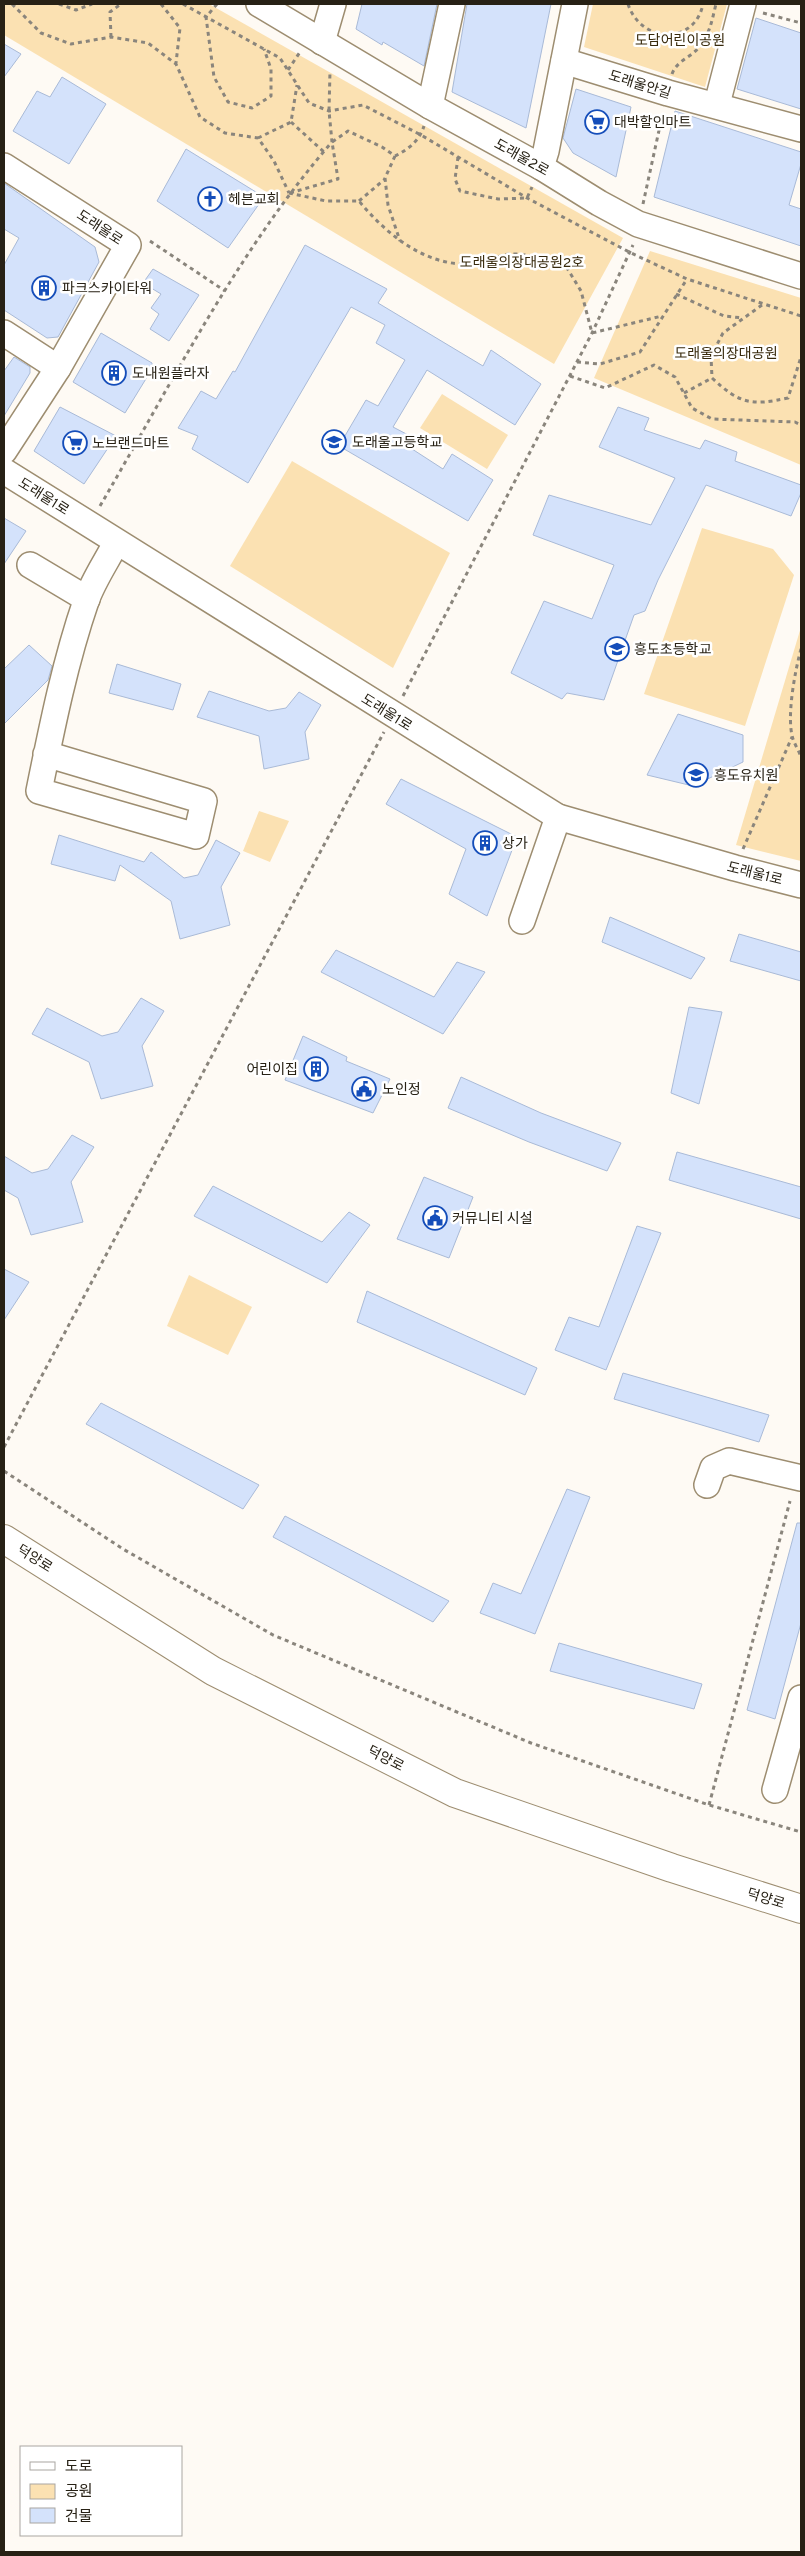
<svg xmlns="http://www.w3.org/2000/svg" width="805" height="2556" viewBox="0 0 805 2556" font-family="Overpass,'Noto Sans KR',sans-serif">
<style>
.green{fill:#fbe1b2}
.building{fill:#d4e2fb;stroke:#a9bad7}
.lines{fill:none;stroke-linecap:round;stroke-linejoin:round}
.minor-casing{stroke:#9d8d70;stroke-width:28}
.major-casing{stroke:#9d8d70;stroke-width:30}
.path{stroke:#8a857c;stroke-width:3;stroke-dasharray:4 4;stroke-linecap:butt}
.minor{stroke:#fff;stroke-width:25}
.major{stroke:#fff;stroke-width:28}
.labels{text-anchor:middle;stroke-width:5;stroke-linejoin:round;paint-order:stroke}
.park-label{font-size:14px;fill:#382a0c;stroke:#fff}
.street-label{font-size:14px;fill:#272115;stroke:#fff}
.poi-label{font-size:14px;fill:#272115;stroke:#fff;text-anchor:start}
</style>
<rect width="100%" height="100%" fill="#fefaf4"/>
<g class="green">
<path d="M4,4H209L623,238L554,364L4,35Z"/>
<path d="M593,4H727L705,87L584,47Z"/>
<path d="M650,251L801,298V465L594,378Z"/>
<path d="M442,394L508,435L487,469L420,428Z"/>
<path d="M292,461L450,553L393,668L230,566Z"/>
<path d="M702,528L773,549L794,575L745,726L644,694Z"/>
<path d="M801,627V861L736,845Z"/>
<path d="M259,811L289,821L270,862L243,851Z"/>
<path d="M189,1275L252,1307L228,1355L167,1326Z"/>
</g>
<g class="building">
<path d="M362,4H437L424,66L383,42L382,45L356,29Z"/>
<path d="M467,4H551L526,128L452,92Z"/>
<path d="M756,18L801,33V109L737,89Z"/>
<path d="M4,44L21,54L4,77Z"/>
<path d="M62,77L106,104L69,164L13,131L37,91L50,97Z"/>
<path d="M576,89L631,107L616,177L573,153L563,138Z"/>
<path d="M675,111L801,152V164L789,205L801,209V246L654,197Z"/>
<path d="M186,149L264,197L228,248L157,201Z"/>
<path d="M4,183L95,247L99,262L58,337L47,338L4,310V265L19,238L4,229Z"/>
<path d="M305,245L387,289L378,303L483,366L491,350L541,384L515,425L427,370L393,427L414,438L409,447L443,469L452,454L493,480L468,521L339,446L366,400L378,406L405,360L376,343L385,325L351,307L248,483L192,449L198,436L178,428L201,391L216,399L233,371L235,372Z"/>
<path d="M153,269L199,295L169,341L150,329L159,314L151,308L161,294L143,283Z"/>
<path d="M101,333L152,363V369L125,413L73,382Z"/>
<path d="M14,357L30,367V373L4,416V371Z"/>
<path d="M60,407L116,436L84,484L34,451Z"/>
<path d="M618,407L649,418L644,430L700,449L705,440L737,452L735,461L801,485V493L791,516L706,485L658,580L645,611L634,615L604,700L567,693L562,699L511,673L544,601L592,619L614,565L533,535L549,495L651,525L675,478L599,447Z"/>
<path d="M4,518L26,531L4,564Z"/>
<path d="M29,645L52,666L48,680L4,724V669Z"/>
<path d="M117,664L181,684L173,710L109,693Z"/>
<path d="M209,691L269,711L286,708L299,692L321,705L305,732L309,759L264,769L259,736L197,717Z"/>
<path d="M678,714L743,735V762L693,786L647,775Z"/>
<path d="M401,779L517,837L487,916L449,894L466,849L386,804Z"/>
<path d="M59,835L144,862L151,852L184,878L198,875L216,840L240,853L221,887L230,925L180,939L171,901L120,865L115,881L51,864Z"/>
<path d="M610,917L705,958L691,979L602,942Z"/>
<path d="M739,934L801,952V981L730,961Z"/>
<path d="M336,950L434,997L457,962L485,972L443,1034L321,972Z"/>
<path d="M141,998L164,1011L142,1046L153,1086L101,1099L89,1062L32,1034L47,1008L102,1036L118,1032Z"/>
<path d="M689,1007L722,1012L699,1104L671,1093Z"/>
<path d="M303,1036L347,1057L346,1061L390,1079L373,1113L285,1080Z"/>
<path d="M461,1077L541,1113L621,1143L607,1171L529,1142L448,1108Z"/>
<path d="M72,1135L94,1147L71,1182L83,1222L31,1235L18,1198L4,1190V1156L32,1173L48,1169Z"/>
<path d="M677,1152L801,1187V1219L669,1180Z"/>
<path d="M424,1177L473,1197L449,1258L397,1239Z"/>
<path d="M213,1186L322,1242L349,1212L370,1225L327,1283L194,1216Z"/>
<path d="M637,1226L661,1233L606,1370L555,1350L569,1317L599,1327Z"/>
<path d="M4,1269L29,1282L4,1320Z"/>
<path d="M367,1291L537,1368L525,1395L357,1322Z"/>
<path d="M623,1373L769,1415L759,1442L614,1399Z"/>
<path d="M101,1403L259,1485L243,1509L86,1424Z"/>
<path d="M567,1489L590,1497L535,1634L480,1613L493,1583L521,1594Z"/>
<path d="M285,1516L449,1601L433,1622L273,1537Z"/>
<path d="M797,1523H801V1623L775,1719L747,1710Z"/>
<path d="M559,1643L702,1684L694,1709L550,1671Z"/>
</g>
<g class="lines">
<g class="minor-casing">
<g id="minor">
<path d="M259,4L430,106L541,167L599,203L638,224L801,276"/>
<path d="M322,42L333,4"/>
<path d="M564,61L668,93L801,129"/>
<path d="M717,104L743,4"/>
<path d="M430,106L452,4"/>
<path d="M4,166L128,245L58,368L4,451"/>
<path d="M541,167L546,151L575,4"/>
<path d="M4,333L58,368"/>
<path d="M4,471L558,817L735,868L801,885"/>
<path d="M30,565L87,599"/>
<path d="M46,754L204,801L196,836L39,791C52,727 65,662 86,601C93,581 106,562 116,543"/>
<path d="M522,921L558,817"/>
<path d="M707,1485L713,1468L729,1461L801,1478"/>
<path d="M775,1790L801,1698"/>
</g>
</g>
<g class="major-casing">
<path id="major" d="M4,1539L213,1671L455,1793L672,1868L801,1909"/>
</g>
<g class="path">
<path d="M12,4L41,33L71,44L111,37L148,43L176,64L200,117L225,133L258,138L274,161L289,193"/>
<path d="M59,4L76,10L92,4"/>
<path d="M161,4L180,28L176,63"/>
<path d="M183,4L280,58L309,103L329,111L363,105L421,135L527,198L631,253L687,279L801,316"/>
<path d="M217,4L206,17L214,77L228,102L252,108L271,96V69L264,49"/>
<path d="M628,4C641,44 695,45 703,4"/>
<path d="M763,13L801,23"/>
<path d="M111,37L110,12L121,4"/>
<path d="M288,70L300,52"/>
<path d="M672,74C677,60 691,58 699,47C710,34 712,20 716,4"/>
<path d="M291,122L324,152"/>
<path d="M258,138L291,122L297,85"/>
<path d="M395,156L385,178L388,205L400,241"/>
<path d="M458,157L455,179L460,191L498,199L527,198L532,187"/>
<path d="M289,193L326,201H359C387,235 426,267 473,264C486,263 498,255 510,254C527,253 547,261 564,263L581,291L592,333L662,316"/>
<path d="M290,193L338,179L332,142L348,131L382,147L395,156C409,149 419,141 424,126"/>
<path d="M359,201L385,179"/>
<path d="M643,204L663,112"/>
<path d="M150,241L225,291"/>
<path d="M676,294L724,316L743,318"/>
<path d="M762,305L723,333L711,356L712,378C740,404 751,406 788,398L801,357"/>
<path d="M577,362L600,364L640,352L687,279"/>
<path d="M570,376L605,388L654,365L675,377L692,408L712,419L795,422L801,425"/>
<path d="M684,393L712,378"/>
<path d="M100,506C172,383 238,250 332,142L329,111L330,71"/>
<path d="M801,649C795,671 786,718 793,739C795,745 799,751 801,757"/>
<path d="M403,696L592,333L633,245"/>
<path d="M743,849L792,737"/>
<path d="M4,1447L384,732"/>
<path d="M4,1471L123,1549L273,1635L531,1743L709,1805L801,1832"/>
<path d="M709,1805L790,1501"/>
</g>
<use href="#minor" class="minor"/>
<use href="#major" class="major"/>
</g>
<defs>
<g id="supermarket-ring" transform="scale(1.25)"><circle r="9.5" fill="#fff" stroke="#154eba" stroke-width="1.5"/><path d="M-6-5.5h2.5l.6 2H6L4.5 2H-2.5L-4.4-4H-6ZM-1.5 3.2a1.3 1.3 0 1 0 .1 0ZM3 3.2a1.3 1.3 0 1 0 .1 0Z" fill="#154eba"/></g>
<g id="church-ring" transform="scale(1.25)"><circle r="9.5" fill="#fff" stroke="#154eba" stroke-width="1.5"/><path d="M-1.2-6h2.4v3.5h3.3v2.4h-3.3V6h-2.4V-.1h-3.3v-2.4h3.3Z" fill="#154eba"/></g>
<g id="building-ring" transform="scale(1.25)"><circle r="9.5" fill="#fff" stroke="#154eba" stroke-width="1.5"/><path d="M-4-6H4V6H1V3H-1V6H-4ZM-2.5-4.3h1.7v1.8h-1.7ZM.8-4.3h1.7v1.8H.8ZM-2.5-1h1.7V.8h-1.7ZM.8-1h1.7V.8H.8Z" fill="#154eba"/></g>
<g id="school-ring" transform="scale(1.25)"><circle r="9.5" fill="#fff" stroke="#154eba" stroke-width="1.5"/><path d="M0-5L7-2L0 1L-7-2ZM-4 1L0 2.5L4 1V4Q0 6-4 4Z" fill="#154eba"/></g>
<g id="civic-ring" transform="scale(1.25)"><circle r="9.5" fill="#fff" stroke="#154eba" stroke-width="1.5"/><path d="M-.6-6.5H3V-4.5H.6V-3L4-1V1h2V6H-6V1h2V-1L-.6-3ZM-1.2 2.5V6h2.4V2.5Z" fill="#154eba"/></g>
</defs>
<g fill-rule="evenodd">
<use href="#supermarket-ring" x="597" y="122"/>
<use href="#church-ring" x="210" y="199"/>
<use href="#building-ring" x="44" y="288"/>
<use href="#building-ring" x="114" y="373"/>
<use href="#school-ring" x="334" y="442"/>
<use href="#supermarket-ring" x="75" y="443"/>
<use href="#school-ring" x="617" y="649"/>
<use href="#school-ring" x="696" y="775"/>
<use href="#building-ring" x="485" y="843"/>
<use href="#building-ring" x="316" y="1069"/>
<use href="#civic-ring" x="364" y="1089"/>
<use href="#civic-ring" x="435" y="1218"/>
</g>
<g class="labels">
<g class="park-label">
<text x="680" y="45">도담어린이공원</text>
<text x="522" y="267">도래울의장대공원2호</text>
<text x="726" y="358">도래울의장대공원</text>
</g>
<g class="street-label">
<text transform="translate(640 84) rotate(17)" y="5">도래울안길</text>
<text transform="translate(522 157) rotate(29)" y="5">도래울2로</text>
<text transform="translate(100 227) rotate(33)" y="5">도래울로</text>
<text transform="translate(44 496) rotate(32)" y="5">도래울1로</text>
<text transform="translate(387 712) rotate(32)" y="5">도래울1로</text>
<text transform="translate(755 873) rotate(14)" y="5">도래울1로</text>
<text transform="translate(35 1558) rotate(32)" y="5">덕양로</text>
<text transform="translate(386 1758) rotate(27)" y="5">덕양로</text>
<text transform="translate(766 1898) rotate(17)" y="5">덕양로</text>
</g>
<g class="poi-label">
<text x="614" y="127">대박할인마트</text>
<text x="228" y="204">헤븐교회</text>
<text x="62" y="293">파크스카이타워</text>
<text x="132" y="378">도내원플라자</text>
<text x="352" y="447">도래울고등학교</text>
<text x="92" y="448">노브랜드마트</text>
<text x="634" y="654">흥도초등학교</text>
<text x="714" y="780">흥도유치원</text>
<text x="502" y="848">상가</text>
<text x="298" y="1074" text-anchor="end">어린이집</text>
<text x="382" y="1094">노인정</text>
<text x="452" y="1223">커뮤니티 시설</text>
</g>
</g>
<rect width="805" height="2556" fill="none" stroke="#272115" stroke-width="10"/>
<rect x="20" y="2446" width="162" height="90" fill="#ffffff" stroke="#a9a6a1"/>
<rect x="30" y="2462" width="25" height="8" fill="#ffffff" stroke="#a9a6a1"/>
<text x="65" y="2471" font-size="15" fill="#272115">도로</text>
<rect x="30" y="2484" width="25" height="15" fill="#fbe1b2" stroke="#a9a6a1"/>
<text x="65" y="2496" font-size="15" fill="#272115">공원</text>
<rect x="30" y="2508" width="25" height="15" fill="#d4e2fb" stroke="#a9a6a1"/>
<text x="65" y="2521" font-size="15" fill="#272115">건물</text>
</svg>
